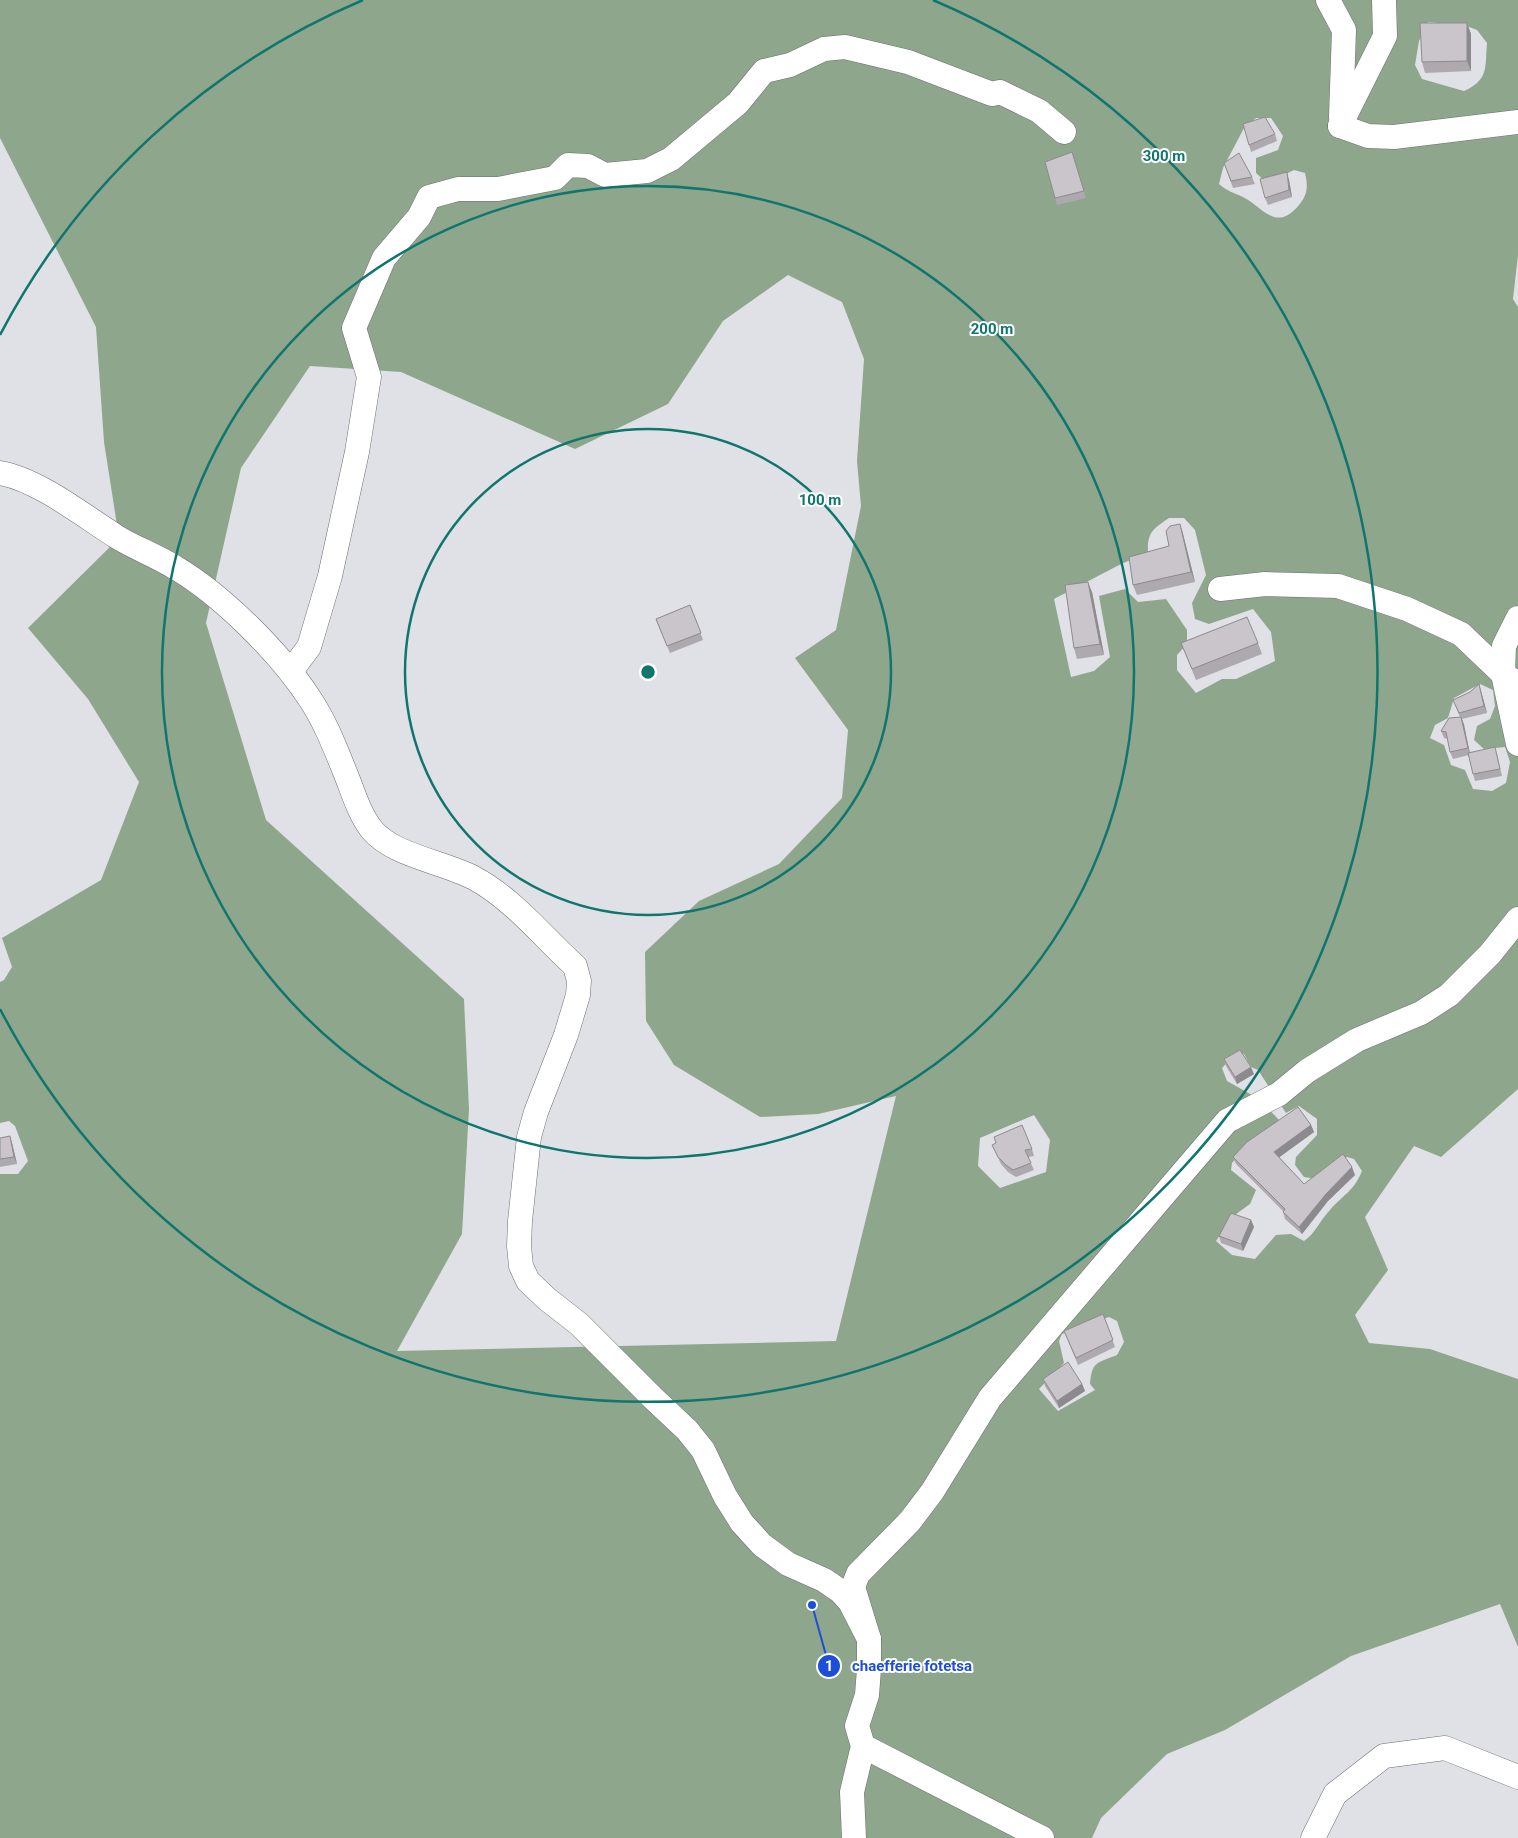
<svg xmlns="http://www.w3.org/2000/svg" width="1518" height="1838" viewBox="0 0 1518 1838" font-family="Roboto,sans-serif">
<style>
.forest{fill:#8ea68b;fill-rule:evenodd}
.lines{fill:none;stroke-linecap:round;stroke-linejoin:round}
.minor-casing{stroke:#6e6f74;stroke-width:25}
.minor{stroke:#fff;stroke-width:24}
.wall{fill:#ada9ae}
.shaded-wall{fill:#8d8a8d}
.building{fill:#c9c5ca;stroke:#8d8a8d}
.ring{fill:none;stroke:#0f766e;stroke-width:2.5}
.centre{fill:#0f766e;stroke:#fff;stroke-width:2.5}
.ring-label{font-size:15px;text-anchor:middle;font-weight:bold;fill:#0f766e;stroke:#fff;stroke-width:4;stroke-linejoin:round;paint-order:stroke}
.leader{fill:none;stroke:#1d4ed8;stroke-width:2}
.callout-dot{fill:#1d4ed8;stroke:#fff;stroke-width:2}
.mark-label{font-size:15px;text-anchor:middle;font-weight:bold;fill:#fff}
.callout-label{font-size:15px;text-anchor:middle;font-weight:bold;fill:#1d4ed8;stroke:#fff;stroke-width:4;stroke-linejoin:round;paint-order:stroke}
</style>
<rect width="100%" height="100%" fill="#e0e1e6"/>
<path class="forest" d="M0,0H1518V255L1513,299L1518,307V1089L1441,1157L1414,1146L1365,1217L1388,1270L1355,1315L1369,1343L1430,1349L1518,1379V1647L1500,1604L1351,1656L1225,1730L1167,1754L1101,1818L1092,1838H0V1174H18L28,1161L15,1126L9,1121L0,1123V982L4,980L12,967L2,938L101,880L139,782L88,699L28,628L119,538L104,442L96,327L0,138ZM1428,22L1464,25L1477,30L1487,43C1485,67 1489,80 1464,91L1422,79L1415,65L1419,41ZM1256,118H1271L1283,136L1278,150L1256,158V173L1267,183L1294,170L1305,173C1308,186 1308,194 1299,205C1276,233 1263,207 1243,197C1232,192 1229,192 1219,184L1223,168L1244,128ZM788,275L842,302L864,359L857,461L861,506L836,630L795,658L848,730L842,798L779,864L699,901L645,952L646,1021L674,1065L760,1117L818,1114L896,1096L836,1341L397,1351L462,1234L469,1109L464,999L266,820L206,623L241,468L310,366L401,372L575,449L668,404L723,321ZM1169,518H1184L1195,530L1206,575L1192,603L1195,619L1209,624L1253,609L1271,632L1275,661L1236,679H1222L1196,693L1177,670V655L1187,644V630L1166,599L1138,602L1125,589L1099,596L1110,657L1094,671L1071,677L1054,599L1121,564L1148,553C1147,532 1153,529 1169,518ZM1480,684L1493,690L1495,706L1490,719L1477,726L1474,740L1484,749L1505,747L1510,762L1506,783L1492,791L1473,789L1465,770L1451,765L1444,745L1430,738L1435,725L1448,718L1454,698ZM1237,1052L1244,1054L1251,1067L1258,1070L1286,1113L1299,1106L1317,1119V1135L1296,1157L1295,1165L1304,1177L1317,1179L1347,1157L1354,1159L1362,1171C1354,1191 1343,1195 1330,1210C1320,1220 1316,1233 1304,1241L1291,1234L1276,1235L1255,1259L1232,1255L1216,1241L1232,1217L1250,1204L1256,1190L1231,1170L1232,1163L1246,1147L1272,1132L1279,1120L1259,1099L1227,1081L1222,1068ZM1034,1115L1050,1140L1046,1172L1000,1188L978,1166L980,1138ZM1109,1317L1117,1321L1124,1342L1117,1355C1097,1363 1092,1361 1090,1384L1095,1390L1058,1411L1039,1389L1064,1363L1059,1341L1062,1334Z"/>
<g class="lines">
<g class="minor-casing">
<g id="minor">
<path d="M1328,0L1344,30L1341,117"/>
<path d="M1340,126L1368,136L1394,137L1518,122"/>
<path d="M1340,126L1385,36L1384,0"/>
<path d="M0,473C37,479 84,516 117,537C135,548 157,556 176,568C223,596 280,653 310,699C326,723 336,750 347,777C354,795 360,815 372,830C394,856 444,862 474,878C513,899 543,937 575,966L579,981L578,995L566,1035L536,1112L529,1137L520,1221L519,1246L521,1266L528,1281L547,1299L579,1324L653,1398L687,1430L703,1450L725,1496L742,1523L762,1545L788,1564L824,1580L840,1591L850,1602L869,1639"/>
<path d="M1220,589L1265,584L1338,586L1407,609L1461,634L1503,674L1518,684"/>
<path d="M1518,618L1504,646L1503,674L1518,744"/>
<path d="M291,671L309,647L330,576L357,452L369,377L354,328L384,258L419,217L429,197L458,189H498L555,178L568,165L588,166L605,175L647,171L671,159L738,103L764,71L790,65L824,49L845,47L908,62L992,94L1000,92L1039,111L1064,132"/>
<path d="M863,1746L1042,1838"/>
<path d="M854,1838L852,1792L863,1746L857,1726L867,1695L869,1669V1639L853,1587L858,1574L910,1521L932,1492L990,1398L1227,1121L1279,1094L1307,1071L1357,1040L1421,1013L1449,995L1490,954L1518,919"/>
<path d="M1313,1838L1335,1794L1384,1756L1445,1748L1518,1777"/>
</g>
</g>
<use href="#minor" class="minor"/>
</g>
<g class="wall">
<path d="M1467,23L1471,34V71L1425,73L1422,62Z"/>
<path d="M1275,134L1277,141L1251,152L1249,145Z"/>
<path d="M1074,159L1086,198L1057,205L1055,198Z"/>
<path d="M1224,163L1252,177L1255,184L1233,188Z"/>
<path d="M1289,180L1292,197L1268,205L1265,198Z"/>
<path d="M1180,524L1183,534L1195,582L1137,595L1133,585L1169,546Z"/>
<path d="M1092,592L1104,655L1077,659L1074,648Z"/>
<path d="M690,605L703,640L670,653L656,619Z"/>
<path d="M1181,643H1258L1262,654L1196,680Z"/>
<path d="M1479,684L1487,713L1462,719L1470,752L1497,754L1502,776L1475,781L1473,774L1469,755L1453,759L1450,752L1448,739L1444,738L1441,731L1460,717L1453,700L1470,692Z"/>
<path d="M1224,1059L1254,1074L1237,1084L1226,1066Z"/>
<path d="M1311,1125L1314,1132L1279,1157L1304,1184L1355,1175L1328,1201L1302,1234L1285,1219L1283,1212V1211L1236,1164L1233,1157Z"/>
<path d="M0,1138L12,1143L17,1164L0,1167Z"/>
<path d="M992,1145L1032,1149L1034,1156L1028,1157L1034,1170L1016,1177L1008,1172L1001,1164Z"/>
<path d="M1251,1220L1254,1227L1243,1251L1221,1243L1219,1236Z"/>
<path d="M1103,1314L1115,1347L1078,1365L1064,1331Z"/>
<path d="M1043,1379L1082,1384L1085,1391L1059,1408L1045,1386Z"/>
</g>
<g class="shaded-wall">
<path d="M1467,23L1471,34V71L1467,61Z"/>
<path d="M1287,172L1289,180L1292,197L1289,190Z"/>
<path d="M1180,524L1183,534L1195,582L1191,572Z"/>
<path d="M1088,582L1092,592L1104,655L1100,644Z"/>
<path d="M1479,684L1481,691L1487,713L1484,706Z"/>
<path d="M1461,717L1464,724L1470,755L1468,748Z"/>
<path d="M1251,1067L1254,1074L1237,1084L1235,1077Z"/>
<path d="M1311,1125L1314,1132L1277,1159L1274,1152Z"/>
<path d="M10,1136L12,1143L17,1164L14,1157Z"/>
<path d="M1352,1167L1355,1175L1328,1201L1302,1234L1299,1227L1326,1194Z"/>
<path d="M1251,1220L1254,1227L1243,1251L1241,1244Z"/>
<path d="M1082,1384L1085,1391L1059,1408L1057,1401Z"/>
</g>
<g class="building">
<path d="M1420,23H1467V61L1422,62Z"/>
<path d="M1265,117L1275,134L1249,145L1243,124Z"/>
<path d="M1072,152L1084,191L1055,198L1045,162Z"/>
<path d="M1239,153L1252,177L1231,181L1224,163Z"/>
<path d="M1287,172L1289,190L1265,198L1260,179Z"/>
<path d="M1180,524L1191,572L1133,585L1129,557L1169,546L1166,531L1170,526Z"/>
<path d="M1088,582L1100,644L1074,648L1065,585Z"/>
<path d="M690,605L701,633L667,646L656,619Z"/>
<path d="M1247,617L1258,643L1192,669L1181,643Z"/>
<path d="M1479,684L1484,706L1459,713L1453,700L1470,692Z"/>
<path d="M1461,717L1468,748L1450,752L1446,732L1441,731L1449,718Z"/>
<path d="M1495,747L1500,769L1473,774L1468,753Z"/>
<path d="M1240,1050L1251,1067L1235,1077L1224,1059Z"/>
<path d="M1298,1107L1311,1125L1274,1152L1304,1184L1343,1154L1352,1167L1326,1194L1299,1227L1283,1212L1285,1209L1233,1157L1247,1142Z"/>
<path d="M1022,1125L1032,1149L1025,1150L1031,1163L1013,1170L1006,1165L998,1157L992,1145L996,1143L994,1137Z"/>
<path d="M10,1136L14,1157L0,1159V1138Z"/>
<path d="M1231,1213L1251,1220L1241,1244L1219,1236Z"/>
<path d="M1103,1314L1113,1340L1076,1358L1064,1331Z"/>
<path d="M1068,1362L1082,1384L1057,1401L1043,1379Z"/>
</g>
<g class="ring">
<circle cx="648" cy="672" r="243"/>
<circle cx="648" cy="672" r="486"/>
<path d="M0 335A730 730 0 0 1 363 0M933 0A730 730 0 1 1 0 1009"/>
</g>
<circle cx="648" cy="672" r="8" class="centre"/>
<g class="ring-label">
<text x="1164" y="161">300 m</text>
<text x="992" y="334">200 m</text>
<text x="820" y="505">100 m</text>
</g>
<path class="leader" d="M812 1605L829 1666"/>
<g class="callout-dot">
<circle cx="812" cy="1605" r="5"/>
<circle cx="829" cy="1666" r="12"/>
</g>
<g class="mark-label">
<text x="829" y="1671">1</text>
</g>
<g class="callout-label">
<text x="912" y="1671">chaefferie fotetsa</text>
</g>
</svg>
